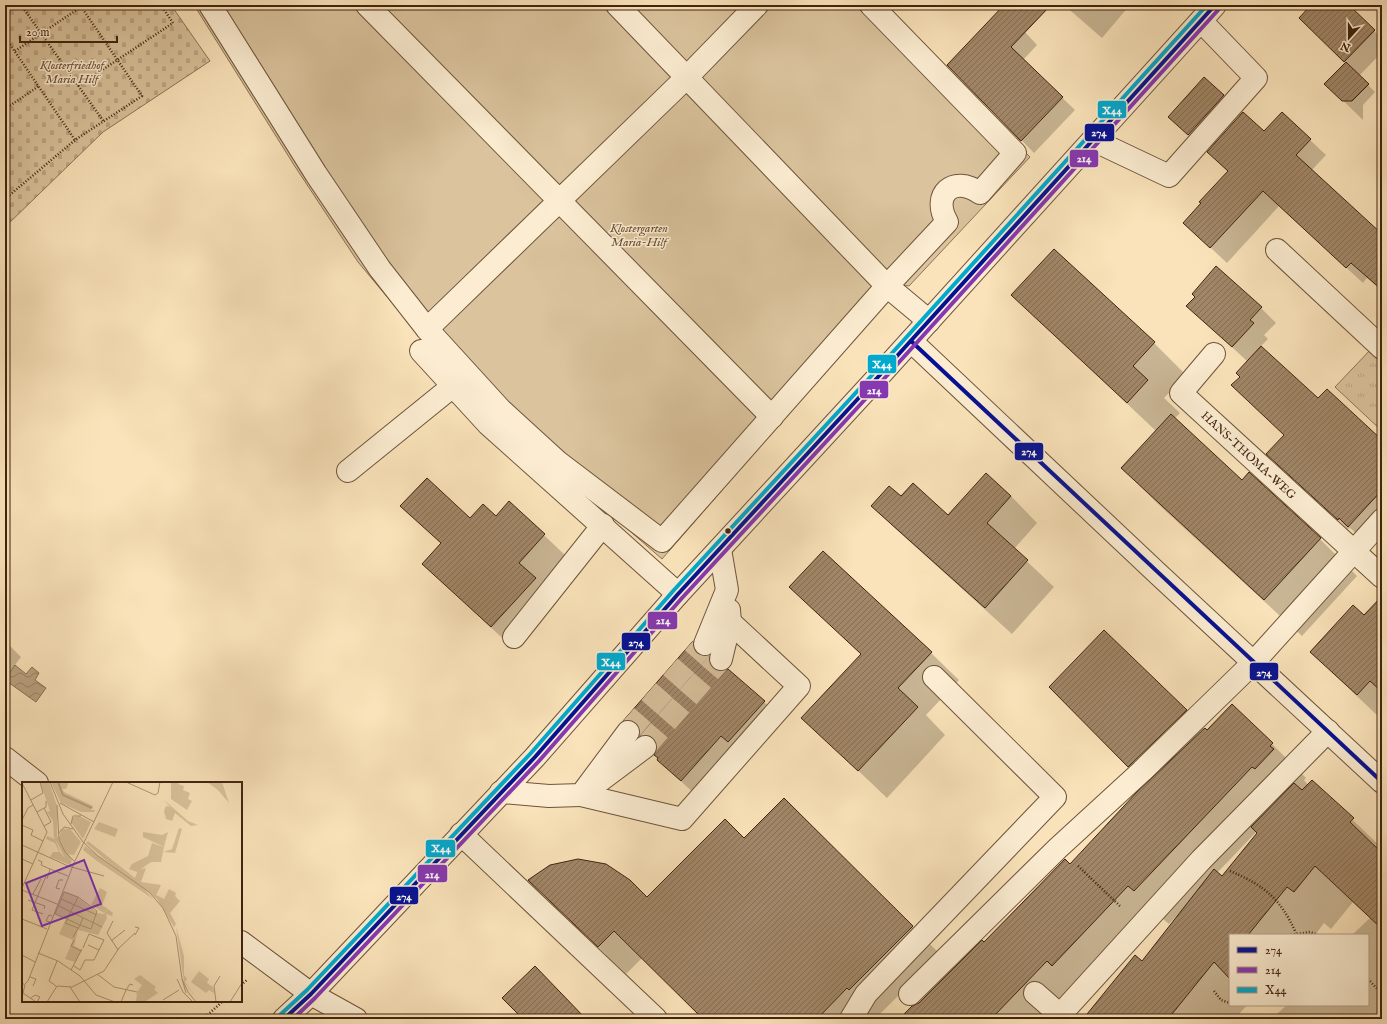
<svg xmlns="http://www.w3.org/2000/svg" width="1387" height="1024" viewBox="0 0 1387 1024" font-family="'IM FELL English',serif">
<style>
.green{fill:#dac39d;stroke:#8d7456}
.cemetery{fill:url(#cemetery-stones);stroke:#8d7456}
.park{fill:url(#park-tufts);stroke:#8d7456}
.water{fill:url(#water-waves);stroke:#8a7053}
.shadow{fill:#0003;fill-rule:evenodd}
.building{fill:url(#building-hatch);stroke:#40240f}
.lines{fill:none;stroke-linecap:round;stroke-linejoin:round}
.minor-tunnel{stroke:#d5bd98;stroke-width:22;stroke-dasharray:22 11;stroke-linecap:butt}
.minor-casing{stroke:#6e543a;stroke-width:24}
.path{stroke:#40240f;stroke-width:2.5;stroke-dasharray:1 2;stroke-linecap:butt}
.minor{stroke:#fcedd2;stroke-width:22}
.bus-1-casing{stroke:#fcedd2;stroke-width:7}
.bus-2-casing{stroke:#fcedd2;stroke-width:7}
.bus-3-casing{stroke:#fcedd2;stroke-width:7}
.bus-1{stroke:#051194;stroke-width:4}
.bus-2{stroke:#8638b0;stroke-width:4}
.bus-3{stroke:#00a9ce;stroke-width:4}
.bus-dot{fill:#40240f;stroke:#fcedd2;stroke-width:1.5}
.labels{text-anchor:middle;stroke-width:3;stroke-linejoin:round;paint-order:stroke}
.park-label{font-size:12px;font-style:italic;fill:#664c32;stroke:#fcedd2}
.street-label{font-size:12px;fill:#40240f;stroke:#fcedd2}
.inset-river{fill:none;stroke:#bba280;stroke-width:2}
.inset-road{fill:none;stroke:#b09776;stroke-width:1}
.view{fill:#7b2cbf;fill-opacity:0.15;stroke:#7b2cbf;stroke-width:2}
.inset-edge{fill:none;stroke:#40240f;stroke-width:2}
.line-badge{stroke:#fcedd2;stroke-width:1.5}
.badge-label{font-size:11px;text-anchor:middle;font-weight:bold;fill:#fff}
</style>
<defs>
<pattern id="cemetery-stones" width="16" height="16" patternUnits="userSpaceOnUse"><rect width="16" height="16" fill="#dac39d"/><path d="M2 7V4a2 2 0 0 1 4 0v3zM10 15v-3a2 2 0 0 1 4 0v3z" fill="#bca786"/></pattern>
<pattern id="park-tufts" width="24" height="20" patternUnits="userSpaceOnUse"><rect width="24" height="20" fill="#dac39d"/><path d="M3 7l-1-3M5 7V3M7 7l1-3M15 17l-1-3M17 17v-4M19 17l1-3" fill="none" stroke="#bca786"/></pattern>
<pattern id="water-waves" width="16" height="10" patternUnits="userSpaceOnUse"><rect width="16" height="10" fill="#bba280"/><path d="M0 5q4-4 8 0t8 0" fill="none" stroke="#998467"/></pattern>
<pattern id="building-hatch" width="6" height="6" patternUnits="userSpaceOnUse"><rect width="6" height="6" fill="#a18768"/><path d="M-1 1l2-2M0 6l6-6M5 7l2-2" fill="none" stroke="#856e54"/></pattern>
</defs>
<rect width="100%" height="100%" fill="#fae3ba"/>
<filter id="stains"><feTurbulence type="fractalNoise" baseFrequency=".005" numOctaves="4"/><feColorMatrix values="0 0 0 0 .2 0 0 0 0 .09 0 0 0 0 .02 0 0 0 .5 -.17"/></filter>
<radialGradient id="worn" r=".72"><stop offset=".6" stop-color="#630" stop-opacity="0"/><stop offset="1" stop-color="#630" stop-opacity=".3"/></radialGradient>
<path class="green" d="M194,5H878L1030,157L909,286L901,285L662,559L539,452L408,322L358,262L294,165Z"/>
<path class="cemetery" d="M5,5H171L210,61L103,132L5,227Z"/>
<path class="park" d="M1372,348L1382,357V431L1335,387Z"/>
<path class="water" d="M15,665L26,674L32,667L39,673L35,680L46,688L36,702L5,680Z"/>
<g class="shadow">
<path d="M1064,5H1130L1102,38Z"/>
<path d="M1313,5H1348L1382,39V52L1359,76L1375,92L1363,105V120L1326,84L1346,63L1300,18Z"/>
<path d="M1025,32L1037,45L1023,60L1075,110L1034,153L948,65Z"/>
<path d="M1204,78L1231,103L1196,142L1176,124Z"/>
<path d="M1264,133L1310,140L1326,155L1312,170L1382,235V291L1367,278L1363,283L1279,206L1227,263L1184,223L1228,172L1208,152Z"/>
<path d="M1054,250L1154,343L1186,375L1164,398L1180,413L1174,419L1242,481L1320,539L1357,576L1302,636L1159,505L1122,468L1156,431L1012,295Z"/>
<path d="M1188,306L1261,308L1276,323L1264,335L1268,339L1260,347L1318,400L1382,441V510L1359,536L1350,528L1348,529L1277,464L1285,435L1241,377L1248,362Z"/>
<path d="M1011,496L1037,523L1014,549L1054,587L1012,634L899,532L872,506L901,497L948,517Z"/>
<path d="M509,502L566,556L541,584L557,601L513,648L423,564L442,544L402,506L470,519L496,517Z"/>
<path d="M791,587L931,653L959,680L926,715L945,735L887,798L803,718L862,655Z"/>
<path d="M1364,617L1382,619V720L1311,652Z"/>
<path d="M5,641L21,657L5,678Z"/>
<path d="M693,643L723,671L764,702L781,718L698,797L658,760L656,752L624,721Z"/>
<path d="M1050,687L1186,711L1207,731L1272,744L1306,778L1304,780L1308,785L1312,781L1382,848V1019H1271L1287,1005H1368V935L1353,934L1370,918L1353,902L1331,929L1324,923L1315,935H1230V1005H1247L1235,1019H1085L1143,962L1182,913L1180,912L1169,924L1163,919L1087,999L1058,1019H901L1070,865L1147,784ZM1259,829L1260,830L1222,877L1217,873Z"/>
<path d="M784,799L940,954L877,1017L875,1015L872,1019H704L642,958L626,974L529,880L647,898L744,840Z"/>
</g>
<g class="building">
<path d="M1004,5H1051L1011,47L1063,97L1021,141L947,65Z"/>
<path d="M1311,5H1349L1375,30L1344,62L1299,18Z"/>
<path d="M1346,62L1369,84L1352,101H1342L1324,84Z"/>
<path d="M1204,77L1224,95L1188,135L1168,117Z"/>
<path d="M1243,112L1264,131L1282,112L1311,139L1296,155L1382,234V290L1351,263L1346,268L1263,191L1210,248L1183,223L1201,203L1199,202L1228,171L1207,152Z"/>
<path d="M1054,249L1155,342L1133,366L1148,380L1127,403L1011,295Z"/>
<path d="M1216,266L1262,307L1250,320L1254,323L1232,347L1186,306L1195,297L1192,294Z"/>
<path d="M1261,346L1318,398L1327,389L1382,440V490L1348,527L1339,518L1338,520L1266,454L1284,435L1231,385L1240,377L1236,373Z"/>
<path d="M1171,414L1242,480L1249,472L1321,538L1264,600L1121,468Z"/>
<path d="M986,473L1011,496L987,523L1028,560L985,608L871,506L889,486L901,496L913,483L948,515Z"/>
<path d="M427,478L470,518L483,504L496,516L509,501L545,534L519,563L536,578L491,627L422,564L441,543L400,506Z"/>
<path d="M823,551L932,652L898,688L918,707L858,771L801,718L861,654L789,587Z"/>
<path d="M1382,596V692L1370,681L1357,695L1310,652L1353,605L1364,615Z"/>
<path d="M1104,630L1187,710L1128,767L1049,687Z"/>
<path d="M693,641V646L695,652L701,656L709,655V662L713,668L718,671L728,669L765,701L728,742L721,736L681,781L657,760L658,758L654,755L657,746L655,739L650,735L639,736L640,727L635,722L629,720L623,721Z"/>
<path d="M1232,704L1273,743L1270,746L1274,749L1255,769L1252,767L1134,891L1128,886L1052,966L1047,961L991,1019H899L912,1006L919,1003L982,940L984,942L1065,859L1070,864L1137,792L1205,728L1207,730Z"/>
<path d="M1312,780L1354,818L1350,822L1382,853V929L1315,866L1294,892L1287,887L1248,935H1230V979L1214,962L1168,1019H1083L1135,955L1142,961L1214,869L1222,876L1257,833L1251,827L1294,783L1302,790Z"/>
<path d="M784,798L913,926L849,990L847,988L817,1019H703L614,931L598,947L528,880L550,865L578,859L606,864L630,880L647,897L725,819L744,838Z"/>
<path d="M535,966L586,1019H523L502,998Z"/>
</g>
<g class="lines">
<g class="minor-tunnel">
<path d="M628,732L705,644"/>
<path d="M645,747L721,659"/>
</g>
<g class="minor-casing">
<g id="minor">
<path d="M210,5L316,174L380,269L427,329L500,409L558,462L662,541L887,286L947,222C931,195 953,174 980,193L1015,153L871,5"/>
<path d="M367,5L772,417"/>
<path d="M617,5L887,286L929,321"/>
<path d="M1093,140L1169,176L1256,78L1201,21"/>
<path d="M1277,250L1382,348"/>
<path d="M427,329L687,77L757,5"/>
<path d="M911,341L1156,572L1382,782"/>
<path d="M421,351L488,424L678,594"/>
<path id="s1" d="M1214,354L1181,393L1382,577"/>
<path d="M348,471L453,386"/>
<path d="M514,637L603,525"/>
<path d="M705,644L727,590L720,549"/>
<path d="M721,659L730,622L729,610"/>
<path d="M5,758L37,783"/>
<path d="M601,780L645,747"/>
<path d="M501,792L549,796L581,795L628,732"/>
<path d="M581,795L682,819L799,686L730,622"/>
<path d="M461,834L656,1019"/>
<path d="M241,942L311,994L356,1019"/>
<path d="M1035,993L1060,1015L1201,860L1328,731"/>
<path d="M910,994L1058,848L1142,771L1253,663L1382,520"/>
<path d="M284,1019L311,994L535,757L678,594L878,377L1215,5"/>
<path d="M851,1019L866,994L1055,797L934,677"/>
</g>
</g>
<g class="path">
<path d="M21,5L104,122"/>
<path d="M5,37L75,140"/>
<path d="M15,51L84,5"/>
<path d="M78,86L173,23L161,5"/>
<path d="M5,109L39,86"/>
<path d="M5,199L75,140L142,96L80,5"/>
<path d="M1078,866L1121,907"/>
<path d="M1230,871C1265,886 1280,898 1296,933"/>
<path d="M1291,935L1310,932L1318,935"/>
<path d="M1368,979L1382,994"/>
<path d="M241,985L247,980"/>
<path d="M1214,991L1221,1000L1230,1003"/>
<path d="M203,1019L223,1001"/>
</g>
<use href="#minor" class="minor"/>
<g class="bus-1-casing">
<g id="bus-1">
<path d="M911,341L1382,782"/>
<path d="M284,1019L311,994L535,757L678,594L878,377L1215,5"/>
</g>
</g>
<g class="bus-2-casing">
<path id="bus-2" d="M293,1019L315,998L539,761L682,598L882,381L1219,9"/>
</g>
<g class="bus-3-casing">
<path id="bus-3" d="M280,1015L307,990L531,753L674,590L874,373L1207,5"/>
</g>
<use href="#bus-1" class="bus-1"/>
<use href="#bus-2" class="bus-2"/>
<use href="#bus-3" class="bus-3"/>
</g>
<circle class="bus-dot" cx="728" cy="531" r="3.5"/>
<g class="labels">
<g class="park-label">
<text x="72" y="69">Klosterfriedhof<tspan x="72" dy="14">Maria Hilf</tspan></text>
<text x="639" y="232">Klostergarten<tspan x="639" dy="14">Maria-Hilf</tspan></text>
</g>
<g class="street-label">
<text dy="4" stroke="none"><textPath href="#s1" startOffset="143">HANS-THOMA-WEG</textPath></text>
</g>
</g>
<g transform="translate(22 782)">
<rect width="220" height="220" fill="#fae3ba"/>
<path d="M18,0H27L35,24V54L50,78L48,83L28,75L31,70H37L33,61L24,57L25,54L33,57L38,70L43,76L32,55L31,39L25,30L28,29ZM29,0H47L44,7H40L42,10L71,24L69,28H73L72,30H59L70,35L39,21ZM149,0H157L156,2L162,4L161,8L168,11L166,17L170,19L165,28L149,17ZM185,0H200L207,21L196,8ZM57,34L69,40L61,57L49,40L50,36ZM77,40L96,47L93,55L72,47ZM157,46L160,47L153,71L141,70L150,67ZM40,47H48L59,60L52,73L46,72L37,56ZM121,50L140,53L146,50L142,65L121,55ZM66,59L113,96L116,88L124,86L119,100L139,103L134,113L142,117L147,107L154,111L153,114L158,119L148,131L154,142L152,145L135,117L86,80L64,61ZM63,64L122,107L131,117L75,79L61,68ZM42,109L52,113L76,131L82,132L86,127L91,131L90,134L84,132L85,136L76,153L56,148L52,164L60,168L53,180L43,177L51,158L37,152L44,137L33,132ZM154,145L162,174V193L165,197L163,200L177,220L162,200ZM177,189L187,197L185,201L191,205L192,211L187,208L184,211L169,200ZM118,193L134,205L132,207L136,211L124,219L114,220L115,210L120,203L112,197Z" fill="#dac39d"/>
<path d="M142,18L166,39L176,43L169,44L153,31L150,39L144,37L142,29L144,24L148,25ZM130,61L142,65L139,80H129L115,90L107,87L110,82L126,74Z" fill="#dac39d"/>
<path d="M78,106L85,110L80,123L86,127L82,131L69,123Z" fill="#dac39d"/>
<path class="inset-river" d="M36,0L41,13L70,26"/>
<path class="inset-road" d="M28,0L41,32L61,60L76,74L127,110L141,126L154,154L160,197L166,210L174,220M104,0L133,13L136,11L138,0M0,1L25,50L0,106M9,18L21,11L18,0M38,21L72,40M35,23L37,57L43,70L52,79M15,30L24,25V19M0,38L6,26L11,23M49,42L51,34H59M0,43L11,48L9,53L21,59M22,44L29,40L22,26M36,52L42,45L51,47M0,63L46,84L82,94M0,77L11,82M16,78L20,80L19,83L28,87L25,97M52,81L91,0M28,87L46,94M38,107L34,106L37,98H41M0,108L35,122M11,112L19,97M56,115L45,137L33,132L42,110L56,115L75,129L69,147L58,143L61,136M39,117L75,133M6,118L23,124L22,127M37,124L80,145M21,132L10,128L24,94M0,137L25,147M45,137L58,143L51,155M46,137L43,141L56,146M91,139L85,151L96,168M28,140L24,139L27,133L30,134M113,145L117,146L113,153M52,158L49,164L59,169M89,159L103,148M66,163L77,168M16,171L36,179L58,194L74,213L93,220M0,173L13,180M52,184L58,188L63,178H72L82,158L67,152L61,166M49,188L60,167M75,192L92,205L115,210M8,195L14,197L11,204M155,197L161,210L171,220M160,197L164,211M0,201L3,203L0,215M3,202L6,199L52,81M34,204L27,199L35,179M48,205L58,220M1,211L14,220M9,216L13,213L18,215L15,220M141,218L157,208M25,220L35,204L50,205L82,189L97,166L113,151M99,220L104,208L108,202L111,203M194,220L192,204L198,194M208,220L220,201"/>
<path class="view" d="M62,78L79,122L20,144L4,101Z"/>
<rect width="220" height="220" class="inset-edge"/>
</g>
<g class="line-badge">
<rect x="1097" y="100" width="30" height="19" rx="4" fill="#00a9ce"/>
<rect x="1084" y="123" width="31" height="19" rx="4" fill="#051194"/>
<rect x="1069" y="149" width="30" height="19" rx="4" fill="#8638b0"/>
<rect x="867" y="354" width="30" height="20" rx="4" fill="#00a9ce"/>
<rect x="859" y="380" width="30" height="19" rx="4" fill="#8638b0"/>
<rect x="1014" y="442" width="30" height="19" rx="4" fill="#051194"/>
<rect x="647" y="611" width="31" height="19" rx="4" fill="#8638b0"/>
<rect x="621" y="632" width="30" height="19" rx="4" fill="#051194"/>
<rect x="596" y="652" width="30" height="19" rx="4" fill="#00a9ce"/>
<rect x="1249" y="662" width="30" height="19" rx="4" fill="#051194"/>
<rect x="425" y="839" width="31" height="19" rx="4" fill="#00a9ce"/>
<rect x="417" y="864" width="31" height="19" rx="4" fill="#8638b0"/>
<rect x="389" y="886" width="30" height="19" rx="4" fill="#051194"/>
</g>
<g class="badge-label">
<text x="1112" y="114">X44</text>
<text x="1099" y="136">274</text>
<text x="1084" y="162">214</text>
<text x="882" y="368">X44</text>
<text x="874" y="394">214</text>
<text x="1029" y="455">274</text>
<text x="663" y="624">214</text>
<text x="636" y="646">274</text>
<text x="611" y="666">X44</text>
<text x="1264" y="676">274</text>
<text x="441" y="852">X44</text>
<text x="432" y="878">214</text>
<text x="404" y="900">274</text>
</g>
<rect width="1387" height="1024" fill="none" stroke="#fae3ba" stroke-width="20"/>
<rect x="6" y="6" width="1375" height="1012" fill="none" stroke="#40240f" stroke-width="2"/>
<rect x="10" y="10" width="1367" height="1004" fill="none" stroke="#40240f"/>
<rect x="1229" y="934" width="140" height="72" fill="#fcedd2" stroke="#b19d84"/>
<rect x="1237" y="947" width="20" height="6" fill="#051194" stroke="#b19d84"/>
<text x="1265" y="954" font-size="12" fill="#40240f">274</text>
<rect x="1237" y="967" width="20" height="6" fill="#8638b0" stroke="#b19d84"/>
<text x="1265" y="974" font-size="12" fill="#40240f">214</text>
<rect x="1237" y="987" width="20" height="6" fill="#00a9ce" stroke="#b19d84"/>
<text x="1265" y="994" font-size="12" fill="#40240f">X44</text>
<g transform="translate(1349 38) rotate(201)" stroke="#fcedd2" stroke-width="3" paint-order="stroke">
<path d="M0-3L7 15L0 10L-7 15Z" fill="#40240f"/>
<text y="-6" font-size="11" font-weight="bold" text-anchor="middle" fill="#40240f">N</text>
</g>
<path d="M20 36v6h97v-6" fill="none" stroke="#40240f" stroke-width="2"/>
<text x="26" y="36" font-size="12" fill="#40240f" stroke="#fcedd2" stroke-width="3" paint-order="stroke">20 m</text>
<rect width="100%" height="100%" filter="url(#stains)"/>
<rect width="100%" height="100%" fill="url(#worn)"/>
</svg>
